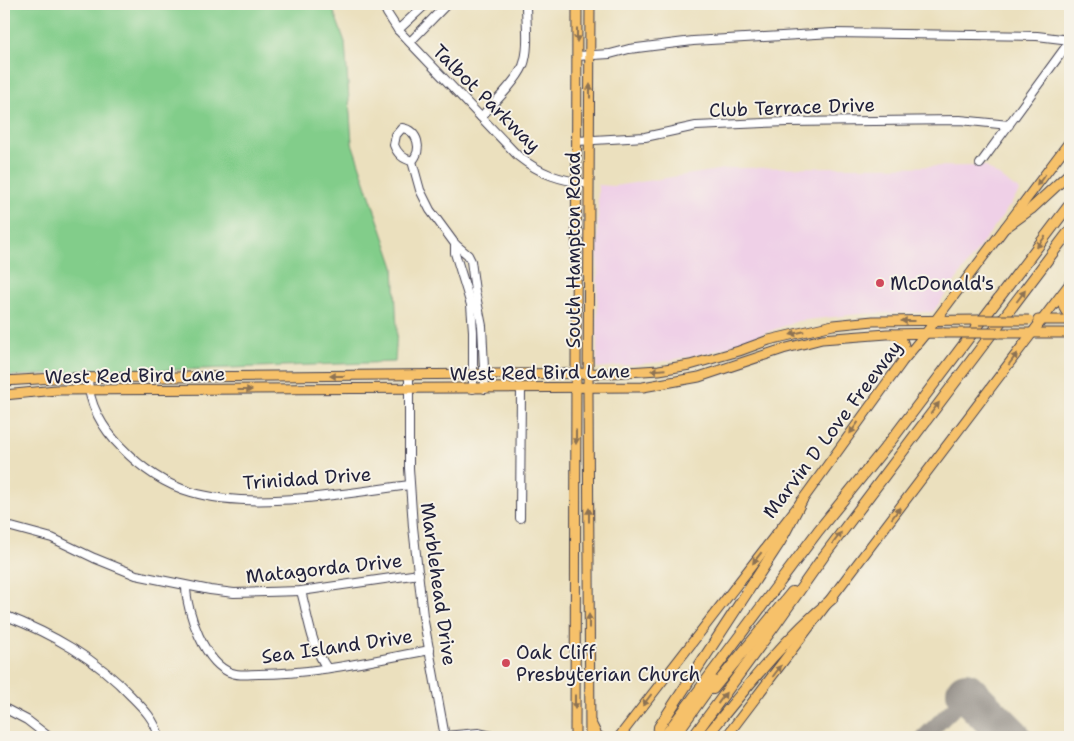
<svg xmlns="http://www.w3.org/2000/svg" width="1074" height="741" viewBox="0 0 1074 741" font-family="'Shantell Sans',sans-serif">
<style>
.built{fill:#efd0e7}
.green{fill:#82cd8a;stroke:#527862}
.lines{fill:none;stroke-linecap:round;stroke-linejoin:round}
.taxiway{stroke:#86817c;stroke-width:16}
.runway{stroke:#86817c;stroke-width:40}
.minor-casing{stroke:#403e4f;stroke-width:10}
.major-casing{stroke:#403e4f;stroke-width:11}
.highway-casing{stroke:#403e4f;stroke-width:12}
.minor{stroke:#fff;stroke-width:8}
.major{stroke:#f6c16b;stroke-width:9}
.highway{stroke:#f6c16b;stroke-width:10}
.major-bridge-casing{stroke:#403e4f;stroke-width:11;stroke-linecap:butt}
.major-bridge{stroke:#f6c16b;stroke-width:9}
.oneway{fill:#8c7253}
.poi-dot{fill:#d1495b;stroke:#f7f3e8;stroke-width:2}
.labels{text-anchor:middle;stroke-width:4;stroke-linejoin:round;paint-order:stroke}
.street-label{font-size:19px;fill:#22223b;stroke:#f7f3e8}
.poi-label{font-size:19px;fill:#22223b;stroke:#f7f3e8;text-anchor:start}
</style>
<rect width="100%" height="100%" fill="#f7f3e8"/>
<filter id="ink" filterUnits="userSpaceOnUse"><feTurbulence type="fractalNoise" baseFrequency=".02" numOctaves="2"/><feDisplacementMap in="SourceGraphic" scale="10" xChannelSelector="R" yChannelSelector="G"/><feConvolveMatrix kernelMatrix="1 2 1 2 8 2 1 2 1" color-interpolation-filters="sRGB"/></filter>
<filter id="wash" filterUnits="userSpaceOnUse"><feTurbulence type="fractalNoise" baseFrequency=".0096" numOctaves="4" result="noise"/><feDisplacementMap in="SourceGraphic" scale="20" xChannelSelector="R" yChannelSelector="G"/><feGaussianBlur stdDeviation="1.12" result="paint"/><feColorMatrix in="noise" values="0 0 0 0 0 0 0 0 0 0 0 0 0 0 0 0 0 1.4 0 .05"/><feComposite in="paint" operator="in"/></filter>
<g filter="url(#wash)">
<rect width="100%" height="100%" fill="#ebe0be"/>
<path class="built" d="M985,166L1020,191L933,312L859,314L798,321L712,352L661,362L597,368L598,185L614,186L731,168Z"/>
<path class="green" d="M4,4H331L345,42L352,143L394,267L397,329L395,362L8,376L4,282Z"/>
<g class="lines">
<path class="taxiway" d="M924,737L959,703L972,699"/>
<path class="runway" d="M966,692L1011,737"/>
</g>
</g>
<g filter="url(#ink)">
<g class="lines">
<g class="minor-casing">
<g id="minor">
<path d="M383,4L387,13L398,30L518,156C542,175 560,180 589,184"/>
<path d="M398,30L426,4"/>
<path d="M410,42L447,4"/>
<path d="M577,56L610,54L629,49L693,41L833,33L1037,36L1070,40"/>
<path d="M481,117C493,104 516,82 523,66C530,48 526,23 526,4"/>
<path d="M402,128C418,130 423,150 412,161C403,159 397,153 394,145L396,135Z"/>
<path d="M577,141L645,137L696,126L787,122L960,120L1009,125"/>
<path d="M412,161L420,190L430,210L455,244L468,255L471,261L475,291L482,326L485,389"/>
<path d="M980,164L1070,41"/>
<path d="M455,244V253L471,305L473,331V389"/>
<path d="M409,375V468L413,527L423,616L445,737"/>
<path d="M88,377C88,404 103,429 121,447C141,468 164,484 191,492C254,511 345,493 410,485"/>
<path d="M520,518L521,389"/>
<path d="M4,525L52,538L94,558L136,575L210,590L234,593L301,591L419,574"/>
<path d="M186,586C186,611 205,665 232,673C240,676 250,674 259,674C316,674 374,660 430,650"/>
<path d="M301,591C308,616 311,646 327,668"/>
<path d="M4,615C52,634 96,658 132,697C144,709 155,720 159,737"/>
<path d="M4,708L27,720L49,737"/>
<path d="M434,737L478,733L496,737"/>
</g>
</g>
<g class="major-casing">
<g id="major">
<path d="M590,4L588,394L590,737"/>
<path d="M1064,292C1062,302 1062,309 1070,316"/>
<path d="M1038,320H1070"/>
<path d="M998,333H1070"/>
<path d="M892,334C905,336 906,349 903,359"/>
<path d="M4,381L54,378L611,373L659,370L690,365L739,351L769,340L833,325L873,321L979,320"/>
<path d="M4,395L56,390L643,387L699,377L783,349L822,339L887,334L944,333"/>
<path d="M591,723L597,735L600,737"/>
<path d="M575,737L577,4"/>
<path d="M619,737L801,502L902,362L926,333L1070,141"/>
<path d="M726,737L1070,283"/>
</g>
</g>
<g class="highway-casing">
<g id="highway">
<path d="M1006,227L1031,209L1070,173"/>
<path d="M713,689L792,592"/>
<path d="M658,737L659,727L780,542L801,502"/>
<path d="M664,737L818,531L893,438L1070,204"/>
<path d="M674,737L714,681"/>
<path d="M693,737L773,628L823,557L1070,230"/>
<path d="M706,737C745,689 784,639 832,599"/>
</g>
</g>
<use href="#minor" class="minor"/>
<use href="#major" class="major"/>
<use href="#highway" class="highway"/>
<g class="major-bridge-casing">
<g id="major-bridge">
<path d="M979,320H1029"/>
<path d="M944,333H998"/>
</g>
</g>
<use href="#major-bridge" class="major-bridge"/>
</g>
<defs><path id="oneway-solid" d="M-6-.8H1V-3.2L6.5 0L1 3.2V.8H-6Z" transform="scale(1.25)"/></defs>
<g class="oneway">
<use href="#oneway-solid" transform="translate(577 35) rotate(90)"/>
<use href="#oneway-solid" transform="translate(590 91) rotate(-90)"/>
<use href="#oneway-solid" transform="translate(1041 180) rotate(127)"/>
<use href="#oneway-solid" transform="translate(1041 242) rotate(127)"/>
<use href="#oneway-solid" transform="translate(1021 296) rotate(-53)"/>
<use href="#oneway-solid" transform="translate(908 321) rotate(180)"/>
<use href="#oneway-solid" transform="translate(797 333) rotate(166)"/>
<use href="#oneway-solid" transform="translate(1013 359) rotate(-53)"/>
<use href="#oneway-solid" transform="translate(658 370) rotate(175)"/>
<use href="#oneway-solid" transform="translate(337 376) rotate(180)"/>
<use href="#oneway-solid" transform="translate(245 390)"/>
<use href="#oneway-solid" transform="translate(935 408) rotate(-53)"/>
<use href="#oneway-solid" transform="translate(854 428) rotate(126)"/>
<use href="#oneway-solid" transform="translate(576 437) rotate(90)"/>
<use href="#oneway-solid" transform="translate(896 513) rotate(-53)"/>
<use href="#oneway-solid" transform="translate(589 515) rotate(-90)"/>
<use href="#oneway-solid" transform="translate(837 538) rotate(-53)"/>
<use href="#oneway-solid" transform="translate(757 558) rotate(128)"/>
<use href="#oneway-solid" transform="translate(589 621) rotate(-90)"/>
<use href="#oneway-solid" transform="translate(777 671) rotate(-53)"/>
<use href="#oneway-solid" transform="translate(722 698) rotate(-54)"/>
<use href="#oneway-solid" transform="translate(647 700) rotate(127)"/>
<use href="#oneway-solid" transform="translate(575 702) rotate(90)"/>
</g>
</g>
<g class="poi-dot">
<circle cx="880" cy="283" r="5"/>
<circle cx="506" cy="663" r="5"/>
</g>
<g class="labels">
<g class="street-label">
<text transform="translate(487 98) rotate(45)" y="7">Talbot Parkway</text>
<text transform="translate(792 107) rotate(-2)" y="7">Club Terrace Drive</text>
<text transform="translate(573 250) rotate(-90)" y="7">South Hampton Road</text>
<text transform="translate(540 372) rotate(-1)" y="7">West Red Bird Lane</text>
<text transform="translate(135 375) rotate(-1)" y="7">West Red Bird Lane</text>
<text transform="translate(832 429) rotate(-53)" y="7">Marvin D Love Freeway</text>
<text transform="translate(307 478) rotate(-4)" y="7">Trinidad Drive</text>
<text transform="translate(324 568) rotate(-6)" y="7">Matagorda Drive</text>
<text transform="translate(439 584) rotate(82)" y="7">Marblehead Drive</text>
<text transform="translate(337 646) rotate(-8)" y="7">Sea Island Drive</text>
</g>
<g class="poi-label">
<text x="890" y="290">McDonald's</text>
<text x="516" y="659">Oak Cliff<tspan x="516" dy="22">Presbyterian Church</tspan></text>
</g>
</g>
<rect width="1074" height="741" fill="none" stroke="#f7f3e8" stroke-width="20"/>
</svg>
